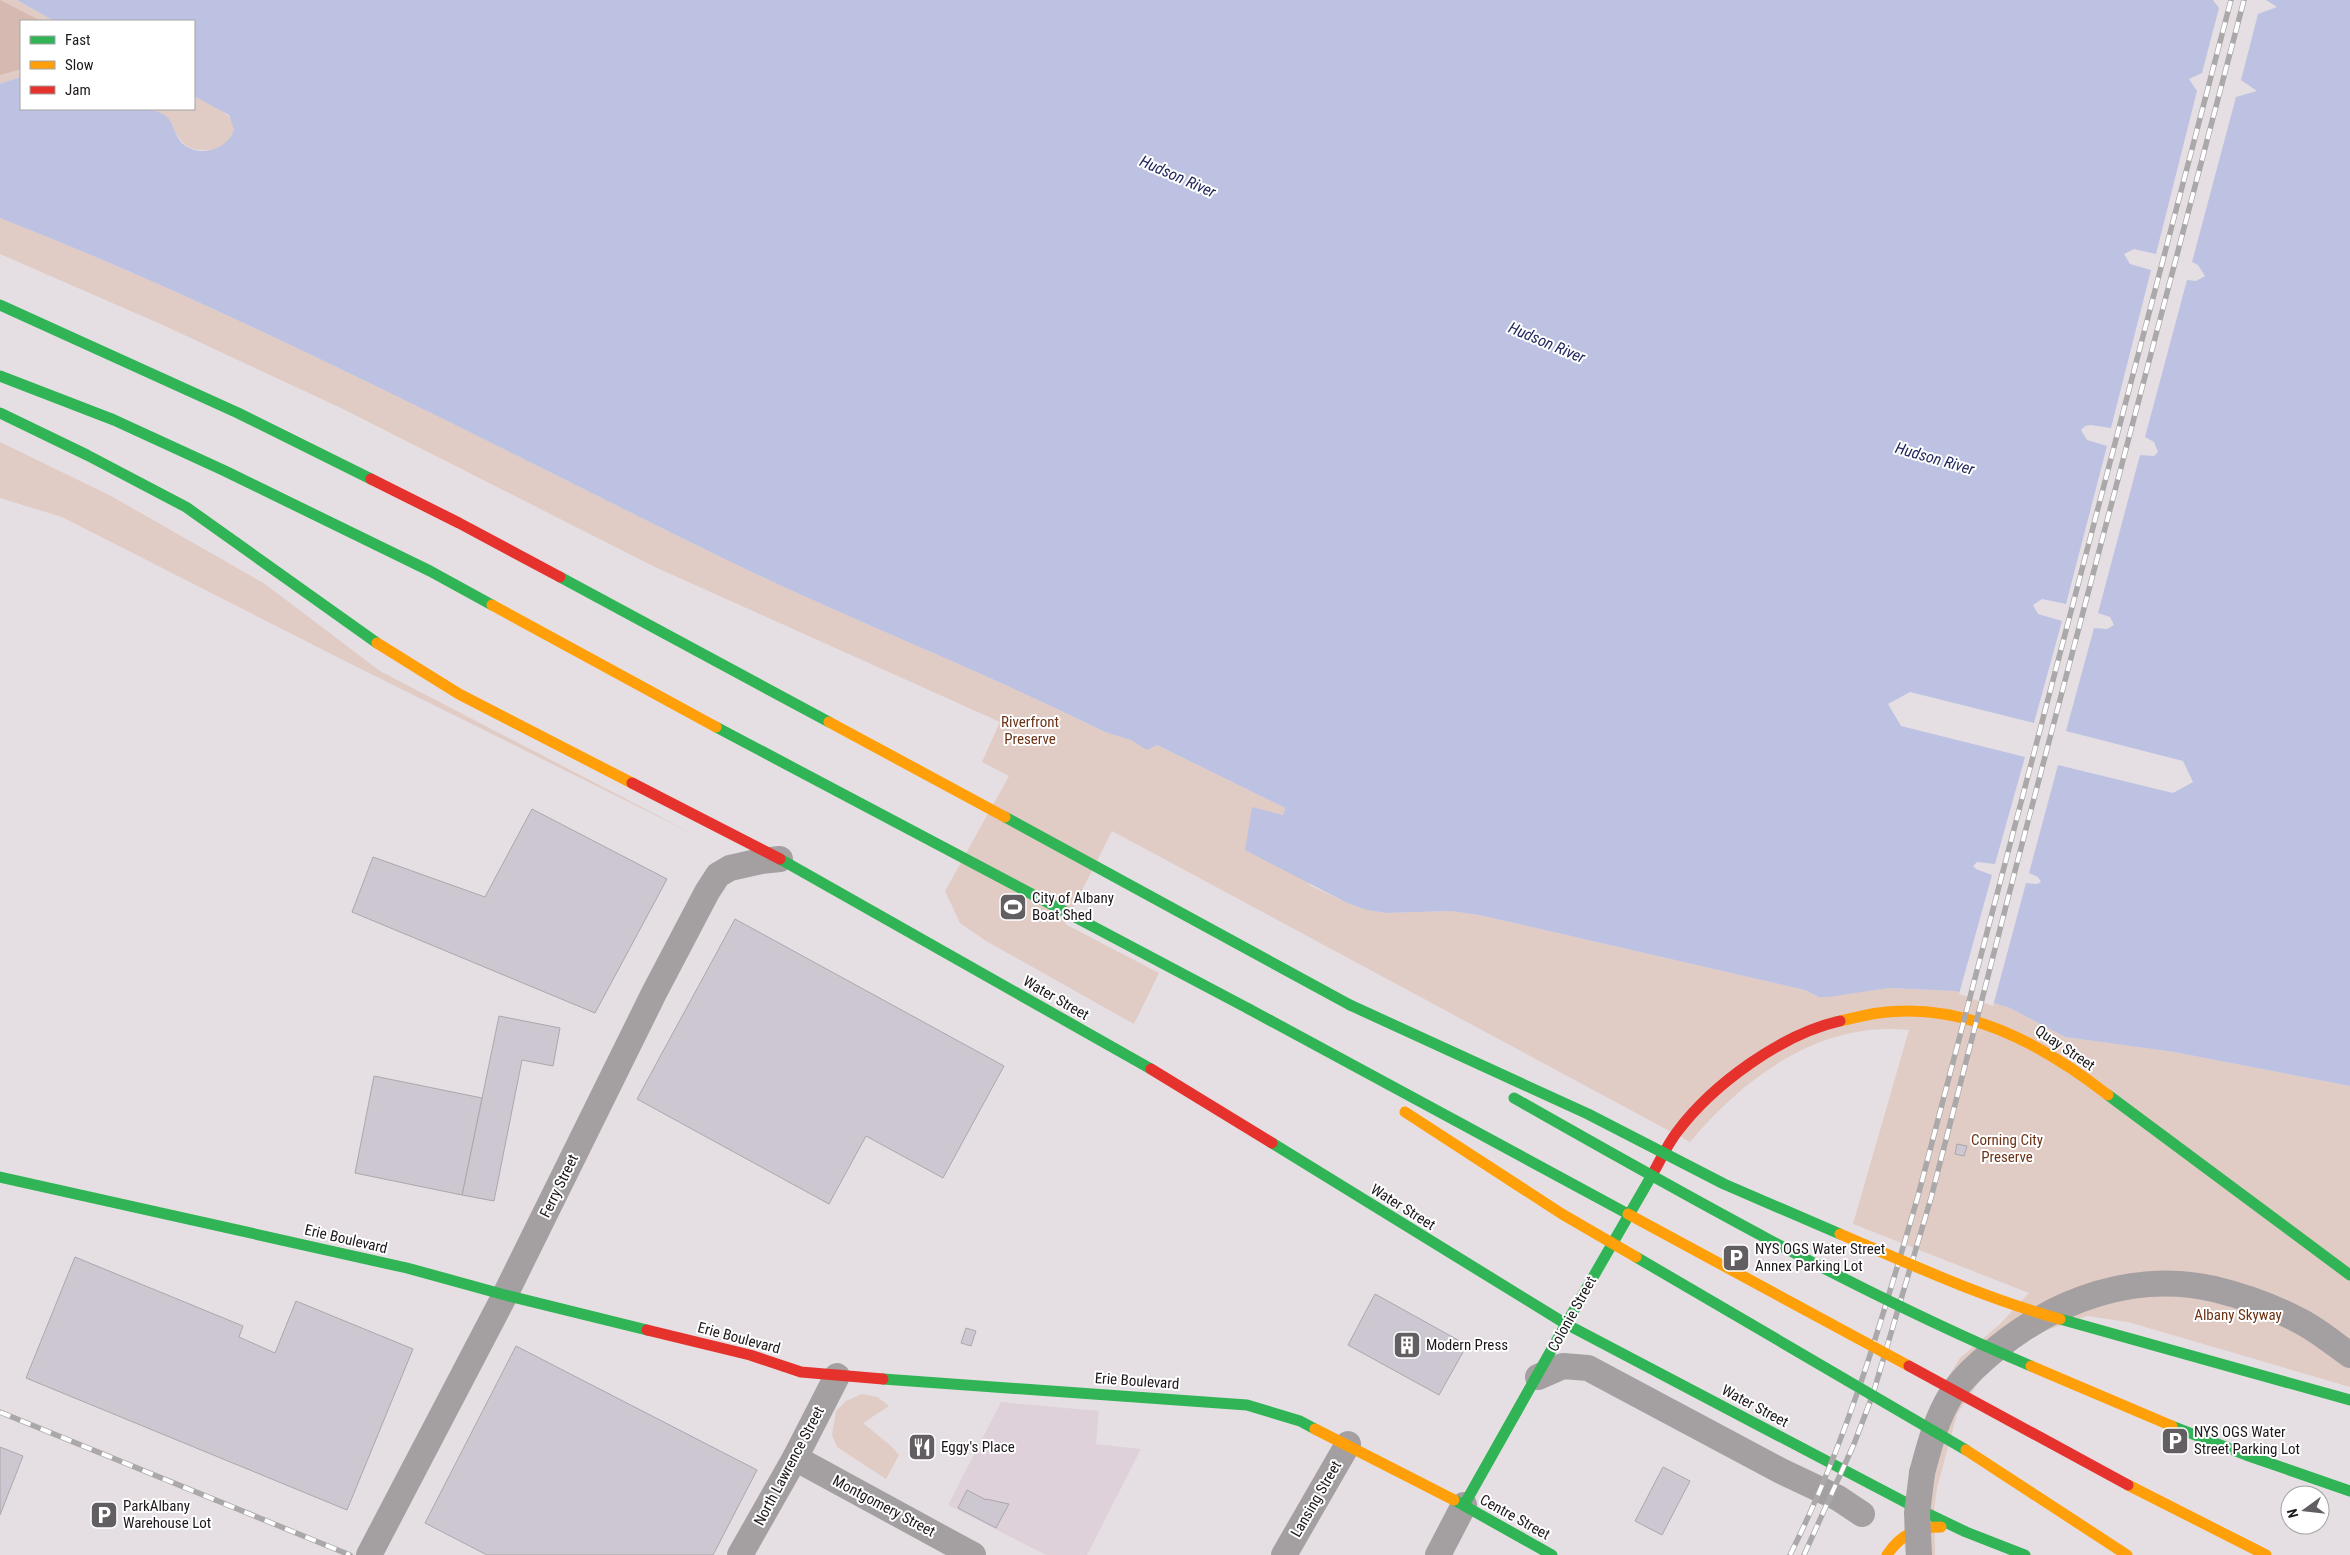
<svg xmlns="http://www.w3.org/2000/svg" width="2350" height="1555" viewBox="0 0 2350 1555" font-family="'Roboto Condensed',sans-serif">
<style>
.built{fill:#dfd1da}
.green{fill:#e0cbc5}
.forest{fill:#d6bab1}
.water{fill:#bdc2e2}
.pier{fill:#e5dfe3}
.building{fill:#cdc7d1;stroke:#aba7ab}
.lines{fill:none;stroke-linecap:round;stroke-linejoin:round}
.street{stroke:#a4a0a2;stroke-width:26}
.fast{stroke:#30b455;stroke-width:11}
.slow{stroke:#ff9f0a;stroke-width:11}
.jam{stroke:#e5322d;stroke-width:11}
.rail-casing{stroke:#aba8a9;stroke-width:5.5}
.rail{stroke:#fff;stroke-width:4;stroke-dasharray:11;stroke-linecap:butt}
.street-bridge{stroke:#a4a0a2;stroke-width:26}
.fast-bridge{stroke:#30b455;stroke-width:11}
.slow-bridge{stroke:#ff9f0a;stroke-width:11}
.jam-bridge{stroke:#e5322d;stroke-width:11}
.labels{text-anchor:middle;stroke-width:4;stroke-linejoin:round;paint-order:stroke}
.park-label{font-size:15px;fill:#6c3216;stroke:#fff}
.poi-label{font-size:15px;fill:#1d181b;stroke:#fff;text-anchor:start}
.street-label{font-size:15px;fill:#1d181b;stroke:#fff}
.water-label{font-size:16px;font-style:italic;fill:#22295d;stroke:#fff}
</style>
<rect width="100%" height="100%" fill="#e5dfe3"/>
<path class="built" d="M1001,1402L1099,1411L1096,1444L1141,1449L1087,1555H1046L948,1505Z"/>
<g class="green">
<path d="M0,0H17L54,21H21V77L0,84Z"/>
<path d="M194,96C209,104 251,119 228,141C222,147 215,150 207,150C173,152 181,126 159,112C155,110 149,110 144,109H194Z"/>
<path d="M0,218C253,317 493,446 737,565C858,623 984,672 1105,732L1131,740L1147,749L1157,745L1285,808L1283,815L1252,808L1250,824L1311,886L1347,903L1367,910L1386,913L1450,911L1479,915L1805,990L1819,997L1889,988L1955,991L2010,1008L2065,1037L2174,1052L2350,1086V1387L2128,1322L2087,1316L2039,1333L2014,1347L1983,1376L1957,1414L1937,1488L1934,1510L1935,1555H1905L1904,1526L1935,1398L1960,1358L2000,1324L2029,1293L1853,1224L1909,1030C1819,1021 1745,1077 1690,1142L1112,831L1065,924L1159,973L1134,1024L986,941L960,923L945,891L1009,776L982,762L1000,722L655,567L341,408L165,326L0,254Z"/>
<path d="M0,442L111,496L265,584L380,671L699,837L347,662L62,517L0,498Z"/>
<path d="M862,1394L877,1397L889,1406L863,1423L891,1446L899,1455L886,1479L837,1447L832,1435L836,1411L846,1401Z"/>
</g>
<path class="forest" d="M0,0L41,21H21V69L0,75Z"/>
<path class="water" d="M17,0H2350V1086L2174,1052L2065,1037L2010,1008L1955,991L1889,988L1828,997H1819L1805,990L1479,915L1450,911L1386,913L1367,910L1347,903L1245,850L1252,807L1283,815L1285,808L1157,745L1147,750L1131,740L1105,732C984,672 858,623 737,565C493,446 253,317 0,218V84L2,83L21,77V109H144C152,110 159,111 166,116C174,123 174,134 181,142C197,159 229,150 234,129L229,115L194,96V21H54Z"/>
<path class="pier" d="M2213,0H2266L2277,7L2258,14L2241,80L2257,91L2236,97L2192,262L2198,265L2205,276L2196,281L2187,280L2145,437L2154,442L2158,452L2154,456L2140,455L2098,613L2110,617L2114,625L2107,629L2094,628L2066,731L2183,761L2193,782L2173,793L2058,765L2029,873L2038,877L2041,882L2037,884L2026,883L1993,1006L1959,994L1992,875L1976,869L1973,866L1977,862L1995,864L2025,757L1901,726L1888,704L1910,692L2034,723L2062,621L2038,614L2033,605L2042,599L2066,604L2107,446L2087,440L2081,430L2085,426L2091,425L2111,428L2151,270L2130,264L2124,254L2134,249L2156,254L2197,91L2189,79L2202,73L2219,8Z"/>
<g class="building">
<path d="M532,809L667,879L595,1013L352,912L373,857L485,897Z"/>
<path d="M735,919L1004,1066L943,1178L866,1136L829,1204L637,1099Z"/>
<path d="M499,1016L560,1028L553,1066L522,1060L494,1201L462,1195Z"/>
<path d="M374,1076L482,1098L462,1195L355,1173Z"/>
<path d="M1957,1144L1967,1146L1964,1156L1955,1154Z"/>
<path d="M75,1257L243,1326L239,1337L275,1353L296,1301L413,1349L347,1510L26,1378Z"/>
<path d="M1375,1294L1467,1345L1439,1395L1348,1345Z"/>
<path d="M966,1328L976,1331L971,1346L961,1343Z"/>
<path d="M516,1346L757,1470L713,1555H487L425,1523Z"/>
<path d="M0,1447L23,1456L0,1515Z"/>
<path d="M1663,1467L1690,1481L1662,1535L1635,1521Z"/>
<path d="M967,1490L986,1500V1499L1009,1504L996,1528L958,1508Z"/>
</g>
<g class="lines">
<g class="street">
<path d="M1538,1377L1563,1366L1588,1368L1781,1471L1838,1498L1862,1514"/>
<path d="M795,1458L973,1555"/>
<path d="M1922,1473C1929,1447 1936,1419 1951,1395C1963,1377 1979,1363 1996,1349C2057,1299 2135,1271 2214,1289C2243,1296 2274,1307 2300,1321C2318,1330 2334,1344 2350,1355"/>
<path d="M369,1555L505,1295L654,993L707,892L718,875L730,868L761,861L780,859"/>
<path d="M740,1555L795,1458L837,1376"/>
<path d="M1284,1555L1348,1444"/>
<path d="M1438,1555L1464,1505"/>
</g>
<g class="fast">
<path d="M0,305L238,413L371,479"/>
<path d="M0,376L114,420L225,471L430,571L492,605"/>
<path d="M0,413L87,455L186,507L377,643"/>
<path d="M560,577L829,722"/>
<path d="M716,727L1249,1009"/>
<path d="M1005,817L1350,1005"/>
<path d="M780,859L1151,1069"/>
<path d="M2108,1095L2350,1275"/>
<path d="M1272,1143L1566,1324L1464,1505"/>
<path d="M1652,1175L1566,1324L1920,1510L1966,1532L2025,1555"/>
<path d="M0,1177L407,1268L505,1295L647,1330"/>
<path d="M883,1379L1247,1405L1300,1421L1315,1429"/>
<path d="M2172,1426L2246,1455L2350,1491"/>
<path d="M1454,1500L1552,1555"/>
</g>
<g class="slow">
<path d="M492,605L716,727"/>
<path d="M377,643L459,694L632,783"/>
<path d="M829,722L1005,817"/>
<path d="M1840,1021C1853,1018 1865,1015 1878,1013C1965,1001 2042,1044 2108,1095"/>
<path d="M1315,1429L1454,1500"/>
<path d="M1887,1555C1900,1535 1917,1527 1941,1527"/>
</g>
<g class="jam">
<path d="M371,479L459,523L560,577"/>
<path d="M632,783L780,859"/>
<path d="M1151,1069L1272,1143"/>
<path d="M1652,1175C1660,1161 1667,1145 1677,1132C1713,1084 1782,1034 1840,1021"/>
<path d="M647,1330L750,1355L801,1372L883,1379"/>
</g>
<g class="rail-casing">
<g id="rail">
<path d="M0,1412L350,1555"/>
<path d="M1790,1555C1848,1439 1882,1320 1918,1196L2231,0"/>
<path d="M1804,1555L1854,1444L1873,1394L1931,1198L2016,867L2244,0"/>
</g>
</g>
<use href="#rail" class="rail"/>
<path class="street-bridge" d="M1919,1555L1917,1513L1922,1473"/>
<g class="fast-bridge">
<path d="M1350,1005L1588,1114L1724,1184L1840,1234"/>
<path d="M1249,1009L1628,1214"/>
<path d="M1514,1098C1683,1194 1852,1290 2031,1366"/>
<path d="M1636,1257L1966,1450"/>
<path d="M2060,1319L2350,1400"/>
</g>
<g class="slow-bridge">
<path d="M1405,1112L1562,1214L1636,1257"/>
<path d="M1628,1214L1909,1366"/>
<path d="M1840,1234C1912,1265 1984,1298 2060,1319"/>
<path d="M2031,1366L2172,1426"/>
<path d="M1966,1450L2127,1555"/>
<path d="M2128,1485L2266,1555"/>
</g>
<path class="jam-bridge" d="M1909,1366L2128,1485"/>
</g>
<defs>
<g id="stadium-square" transform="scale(1.4375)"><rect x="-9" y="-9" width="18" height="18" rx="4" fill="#635e61" stroke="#fff"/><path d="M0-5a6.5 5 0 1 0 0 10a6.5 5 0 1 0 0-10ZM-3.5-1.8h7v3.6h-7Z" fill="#fff"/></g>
<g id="parking-square" transform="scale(1.4375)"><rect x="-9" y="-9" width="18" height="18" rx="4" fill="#635e61" stroke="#fff"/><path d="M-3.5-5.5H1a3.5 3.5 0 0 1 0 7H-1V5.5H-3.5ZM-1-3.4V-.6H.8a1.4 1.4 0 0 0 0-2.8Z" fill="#fff"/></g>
<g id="building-square" transform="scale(1.4375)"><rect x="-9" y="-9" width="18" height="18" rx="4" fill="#635e61" stroke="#fff"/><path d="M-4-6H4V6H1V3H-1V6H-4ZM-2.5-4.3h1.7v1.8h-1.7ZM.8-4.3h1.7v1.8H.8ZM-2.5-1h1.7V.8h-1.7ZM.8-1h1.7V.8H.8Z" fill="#fff"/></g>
<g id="restaurant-square" transform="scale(1.4375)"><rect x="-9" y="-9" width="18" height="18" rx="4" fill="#635e61" stroke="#fff"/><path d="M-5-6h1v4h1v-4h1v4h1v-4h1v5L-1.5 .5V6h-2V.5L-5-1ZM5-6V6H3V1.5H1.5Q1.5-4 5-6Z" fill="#fff"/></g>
</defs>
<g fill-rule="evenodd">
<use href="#stadium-square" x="1013" y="907"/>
<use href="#parking-square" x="1736" y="1258"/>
<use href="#building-square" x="1407" y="1345"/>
<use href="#parking-square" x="2175" y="1441"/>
<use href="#restaurant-square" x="922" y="1447"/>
<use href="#parking-square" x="104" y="1515"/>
</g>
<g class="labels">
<g class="park-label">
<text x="1030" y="727">Riverfront<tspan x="1030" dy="17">Preserve</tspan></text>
<text x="2007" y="1145">Corning City<tspan x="2007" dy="17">Preserve</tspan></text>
<text x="2238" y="1320">Albany Skyway</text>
</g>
<g class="poi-label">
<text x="1032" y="903">City of Albany<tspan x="1032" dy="17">Boat Shed</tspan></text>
<text x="1755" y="1254">NYS OGS Water Street<tspan x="1755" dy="17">Annex Parking Lot</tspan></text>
<text x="1426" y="1350">Modern Press</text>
<text x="2194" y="1437">NYS OGS Water<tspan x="2194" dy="17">Street Parking Lot</tspan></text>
<text x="941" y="1452">Eggy's Place</text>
<text x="123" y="1511">ParkAlbany<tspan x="123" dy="17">Warehouse Lot</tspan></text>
</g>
<g class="street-label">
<text transform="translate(1056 998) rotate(30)" y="5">Water Street</text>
<text transform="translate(2065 1048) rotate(34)" y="5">Quay Street</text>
<text transform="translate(559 1186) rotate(-64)" y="5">Ferry Street</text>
<text transform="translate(1403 1207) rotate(32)" y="5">Water Street</text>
<text transform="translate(346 1239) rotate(13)" y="5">Erie Boulevard</text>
<text transform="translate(1572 1314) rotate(-61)" y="5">Colonie Street</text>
<text transform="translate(739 1338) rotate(15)" y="5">Erie Boulevard</text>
<text transform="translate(1137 1381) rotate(4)" y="5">Erie Boulevard</text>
<text transform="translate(1755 1406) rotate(28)" y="5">Water Street</text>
<text transform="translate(789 1466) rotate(-62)" y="5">North Lawrence Street</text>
<text transform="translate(1316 1499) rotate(-60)" y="5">Lansing Street</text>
<text transform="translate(884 1506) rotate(28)" y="5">Montgomery Street</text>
<text transform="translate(1515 1517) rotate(29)" y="5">Centre Street</text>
</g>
<g class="water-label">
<text transform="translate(1178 176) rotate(24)" y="6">Hudson River</text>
<text transform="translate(1547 342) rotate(23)" y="6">Hudson River</text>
<text transform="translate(1935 458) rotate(16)" y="6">Hudson River</text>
</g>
</g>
<rect x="20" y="20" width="175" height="90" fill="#ffffff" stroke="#a5a3a4"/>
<rect x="30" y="36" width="25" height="8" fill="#30b455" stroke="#a5a3a4"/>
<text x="65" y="45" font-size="15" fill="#1d181b">Fast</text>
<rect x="30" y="61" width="25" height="8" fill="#ff9f0a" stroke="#a5a3a4"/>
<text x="65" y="70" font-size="15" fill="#1d181b">Slow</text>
<rect x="30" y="86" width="25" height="8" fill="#e5322d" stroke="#a5a3a4"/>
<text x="65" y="95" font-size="15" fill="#1d181b">Jam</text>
<g transform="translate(2305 1510) rotate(255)"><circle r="24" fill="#ffffff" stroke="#a5a3a4"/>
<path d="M0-4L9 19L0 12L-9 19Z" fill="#635e61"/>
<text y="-8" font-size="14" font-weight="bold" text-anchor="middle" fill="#1d181b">N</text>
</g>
</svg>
